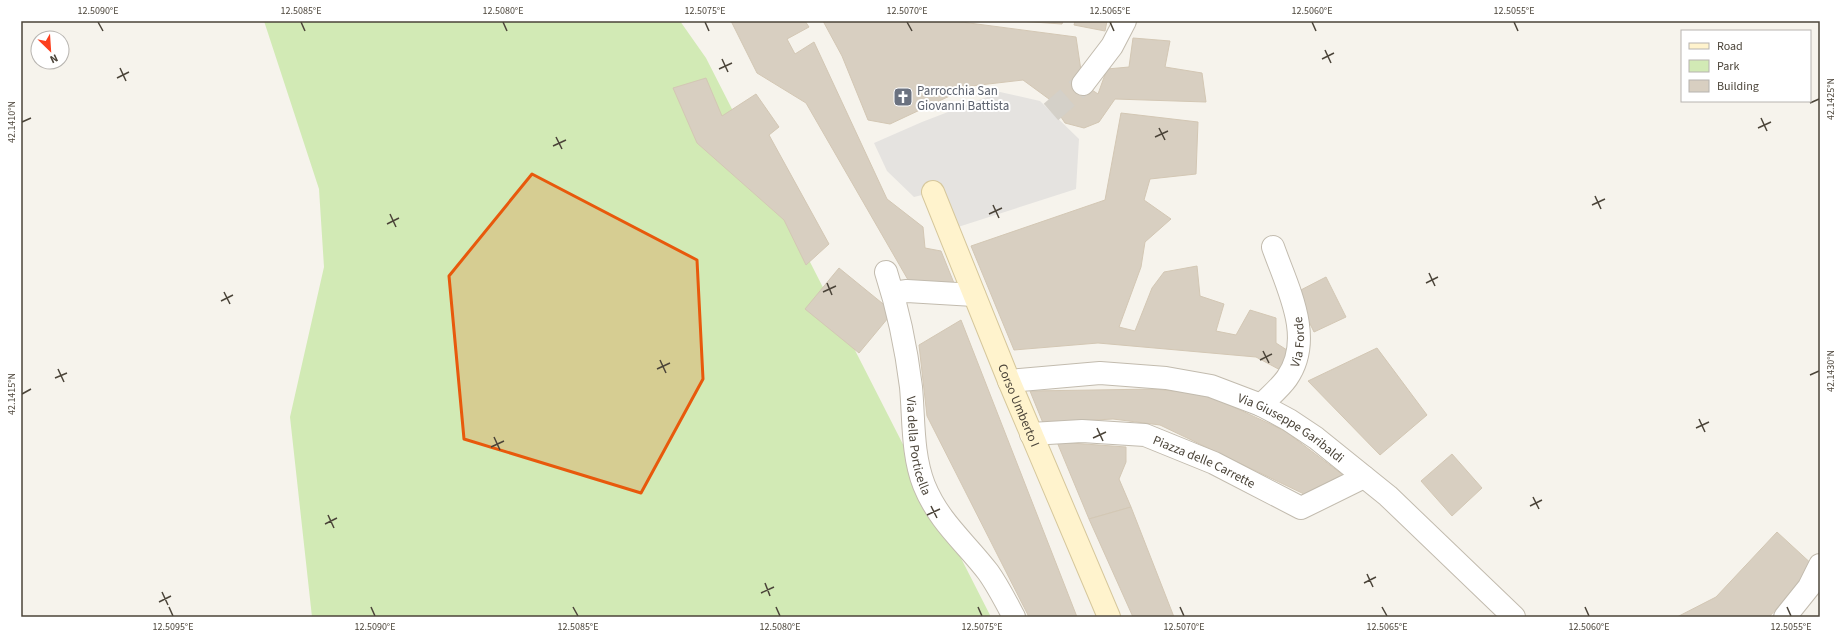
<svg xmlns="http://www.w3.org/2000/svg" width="1841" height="638" viewBox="0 0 1841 638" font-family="'Source Sans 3',sans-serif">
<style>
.green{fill:#d2eab5}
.parking{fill:#e5e3e0}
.building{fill:#d8cfc1;stroke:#d3c7b4}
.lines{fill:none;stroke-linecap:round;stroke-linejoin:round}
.street-tunnel{stroke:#d4d0c8;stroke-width:22;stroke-dasharray:22 11;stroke-linecap:butt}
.street-casing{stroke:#c2bbae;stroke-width:24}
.secondary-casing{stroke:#d6c79b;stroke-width:24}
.street{stroke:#fff;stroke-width:22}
.secondary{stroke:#fff3cd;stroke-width:22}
.marked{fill:#e8590c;fill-opacity:0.2;stroke:#e8590c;stroke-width:3;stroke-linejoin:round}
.ticks{fill:none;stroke:#4b4439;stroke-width:1.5}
.labels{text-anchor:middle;stroke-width:4;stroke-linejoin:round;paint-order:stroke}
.worship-label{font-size:13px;fill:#5b616d;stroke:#fff;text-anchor:start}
.street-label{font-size:13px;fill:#4b4439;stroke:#fff}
.neatline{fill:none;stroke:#4b4439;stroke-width:1.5}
.ticks-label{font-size:10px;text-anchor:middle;fill:#4b4439}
</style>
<rect width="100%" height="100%" fill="#f6f3ec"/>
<path class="green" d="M264,21H680L706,58L991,617H312L290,417L324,267L319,189Z"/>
<path class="parking" d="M1000,92L1040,101L1079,139L1076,189L958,227L942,190L914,197L887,171L874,143L922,122Z"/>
<g class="building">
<path d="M731,21H805L809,27L787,39L795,54L814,42L887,199L923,227L925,248L941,251L956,288L911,285L806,103L757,73Z"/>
<path d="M823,21H954L1076,37L1083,84L1098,94L1107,69L1129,67L1133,38L1170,41L1165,67L1202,73L1206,102L1115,99L1099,122L1084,128L1065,123L1049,99L1023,80L971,86L890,124L868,120L842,56Z"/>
<path d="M1019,21H1063L1062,24Z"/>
<path d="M1075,21H1107L1105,31L1074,25Z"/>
<path d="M706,78L722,116L756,94L779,127L769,135L829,244L806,265L784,220L697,143L673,88Z"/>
<path d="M1121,113L1198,122L1196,174L1150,179L1144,200L1171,219L1145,242L1141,267L1119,327L1135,331L1152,288L1164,272L1197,266L1200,296L1224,304L1216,331L1236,335L1250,310L1276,318V343L1290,352L1284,372L1256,357L1098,343L1014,350L971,246L1105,200Z"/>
<path d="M839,268L893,312L859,353L805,309Z"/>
<path d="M1326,277L1346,317L1314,332L1295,293Z"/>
<path d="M961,320L1077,617H1029L927,416L919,345Z"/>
<path d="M1377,348L1427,415L1380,455L1308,381Z"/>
<path d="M1156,389L1208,395L1285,431L1343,475L1304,494L1160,425L1113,419L1043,423L1030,391Z"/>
<path d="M1057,442L1126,447V462L1119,479L1131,507L1089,519Z"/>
<path d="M1452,454L1482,488L1452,516L1421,481Z"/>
<path d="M1131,507L1174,617H1133L1089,519Z"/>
<path d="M1777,532L1815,567L1769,617H1677L1716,597Z"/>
</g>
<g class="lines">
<path class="street-tunnel" d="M1051,112L1083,84"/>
<g class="street-casing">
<g id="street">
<path d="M1083,84L1112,46L1125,21"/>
<path id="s1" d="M886,272C898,309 906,347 911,387C914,420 912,454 924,485C939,522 965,542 988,572C998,586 1006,602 1014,617"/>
<path d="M893,293L907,291L974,295"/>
<path id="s2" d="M1009,381L1100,373L1166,378L1211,386L1261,405L1289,420L1316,438L1388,496L1514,617"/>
<path id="s3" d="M1261,405C1270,396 1280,388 1287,378C1315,338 1287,287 1273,247"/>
<path id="s4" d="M1031,434L1082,431L1145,435L1214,463L1301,508L1364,477"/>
<path d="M1785,617L1809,587L1820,565"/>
</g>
</g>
<g class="secondary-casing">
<g id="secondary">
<path id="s5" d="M933,192L1009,381L1109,617"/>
</g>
</g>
<use href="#street" class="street"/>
<use href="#secondary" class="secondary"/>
</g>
<path class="marked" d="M532,174L697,260L703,379L641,493L464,439L449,276Z"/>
<path class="ticks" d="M98,22L103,31M301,22L305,31M503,22L507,31M705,22L709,31M907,22L912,31M1110,22L1114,31M1312,22L1316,31M1514,22L1518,31M1325,50L1331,63M722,59L728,72M1322,59L1334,53M120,68L126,81M719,69L732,63M117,78L129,72M1810,103L1819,99M1761,118L1767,131M22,122L31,118M1159,128L1165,140M1758,128L1771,122M556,137L562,149M1155,137L1168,131M553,146L566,140M1595,196L1601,209M993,205L999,218M1592,205L1605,199M390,214L396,227M989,214L1002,208M387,224L399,218M1429,273L1435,286M827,283L832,295M1426,283L1438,277M224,292L230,304M823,292L836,286M221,301L233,295M1263,351L1269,363M660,360L666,373M1260,360L1272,354M58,369L64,382M657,369L670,363M1810,375L1819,371M55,378L67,373M22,394L31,389M1699,419L1705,432M1097,428L1103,441M1696,428L1709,422M494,437L500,450M1093,438L1106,432M491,447L504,441M1533,497L1539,509M931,506L937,518M1530,506L1542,500M328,515L334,528M927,515L940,509M325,524L337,518M1367,574L1373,587M765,583L770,596M1364,583L1376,577M162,592L168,605M761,593L774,587M159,602L171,596M169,607L173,616M371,607L375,616M573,607L578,616M776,607L780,616M978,607L982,616M1180,607L1184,616M1382,607L1387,616M1585,607L1589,616M1787,607L1791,616"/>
<defs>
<g id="church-square" transform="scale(1)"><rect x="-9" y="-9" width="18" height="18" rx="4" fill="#6b7280" stroke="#fff"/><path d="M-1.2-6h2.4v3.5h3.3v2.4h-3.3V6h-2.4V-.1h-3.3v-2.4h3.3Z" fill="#fff"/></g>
</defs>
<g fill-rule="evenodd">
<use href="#church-square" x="903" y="97"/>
</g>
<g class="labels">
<g class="worship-label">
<text x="917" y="95">Parrocchia San<tspan x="917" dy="15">Giovanni Battista</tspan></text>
</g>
<g class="street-label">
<text dy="5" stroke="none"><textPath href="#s3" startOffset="76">Via Forde</textPath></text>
<text dy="5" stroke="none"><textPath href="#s5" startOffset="230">Corso Umberto I</textPath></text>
<text dy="5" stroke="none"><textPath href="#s2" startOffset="294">Via Giuseppe Garibaldi</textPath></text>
<text dy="5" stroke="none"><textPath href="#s1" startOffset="177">Via della Porticella</textPath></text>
<text dy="5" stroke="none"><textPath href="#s4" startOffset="179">Piazza delle Carrette</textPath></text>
</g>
</g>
<rect width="1841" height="638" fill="none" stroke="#ffffff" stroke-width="44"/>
<rect x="1681" y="30" width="130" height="72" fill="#ffffff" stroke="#b7b4b0"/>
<rect x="1689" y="43" width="20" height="6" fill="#fff3cd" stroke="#b7b4b0"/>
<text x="1717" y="50" font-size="12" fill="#4b4439">Road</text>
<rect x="1689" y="60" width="20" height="12" fill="#d2eab5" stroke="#b7b4b0"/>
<text x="1717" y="70" font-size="12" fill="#4b4439">Park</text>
<rect x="1689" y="80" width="20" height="12" fill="#d8cfc1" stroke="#b7b4b0"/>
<text x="1717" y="90" font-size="12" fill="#4b4439">Building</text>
<g transform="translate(50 50) rotate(155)"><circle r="19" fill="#ffffff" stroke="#b7b4b0"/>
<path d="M0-3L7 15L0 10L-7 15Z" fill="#fc3f1d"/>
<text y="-6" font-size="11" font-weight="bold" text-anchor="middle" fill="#4b4439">N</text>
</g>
<rect x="22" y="22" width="1797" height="594" class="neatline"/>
<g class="ticks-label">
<text x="98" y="14">12.5090°E</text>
<text x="301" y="14">12.5085°E</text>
<text x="503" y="14">12.5080°E</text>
<text x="705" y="14">12.5075°E</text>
<text x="907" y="14">12.5070°E</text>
<text x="1110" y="14">12.5065°E</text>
<text x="1312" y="14">12.5060°E</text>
<text x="1514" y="14">12.5055°E</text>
<text transform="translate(1830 99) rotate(-90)" y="4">42.1425°N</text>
<text transform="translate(11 122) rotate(-90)" y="4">42.1410°N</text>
<text transform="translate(1830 371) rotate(-90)" y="4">42.1430°N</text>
<text transform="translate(11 394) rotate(-90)" y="4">42.1415°N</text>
<text x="173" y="630">12.5095°E</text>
<text x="375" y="630">12.5090°E</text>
<text x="578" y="630">12.5085°E</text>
<text x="780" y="630">12.5080°E</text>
<text x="982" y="630">12.5075°E</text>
<text x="1184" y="630">12.5070°E</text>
<text x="1387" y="630">12.5065°E</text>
<text x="1589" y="630">12.5060°E</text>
<text x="1791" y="630">12.5055°E</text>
</g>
</svg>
